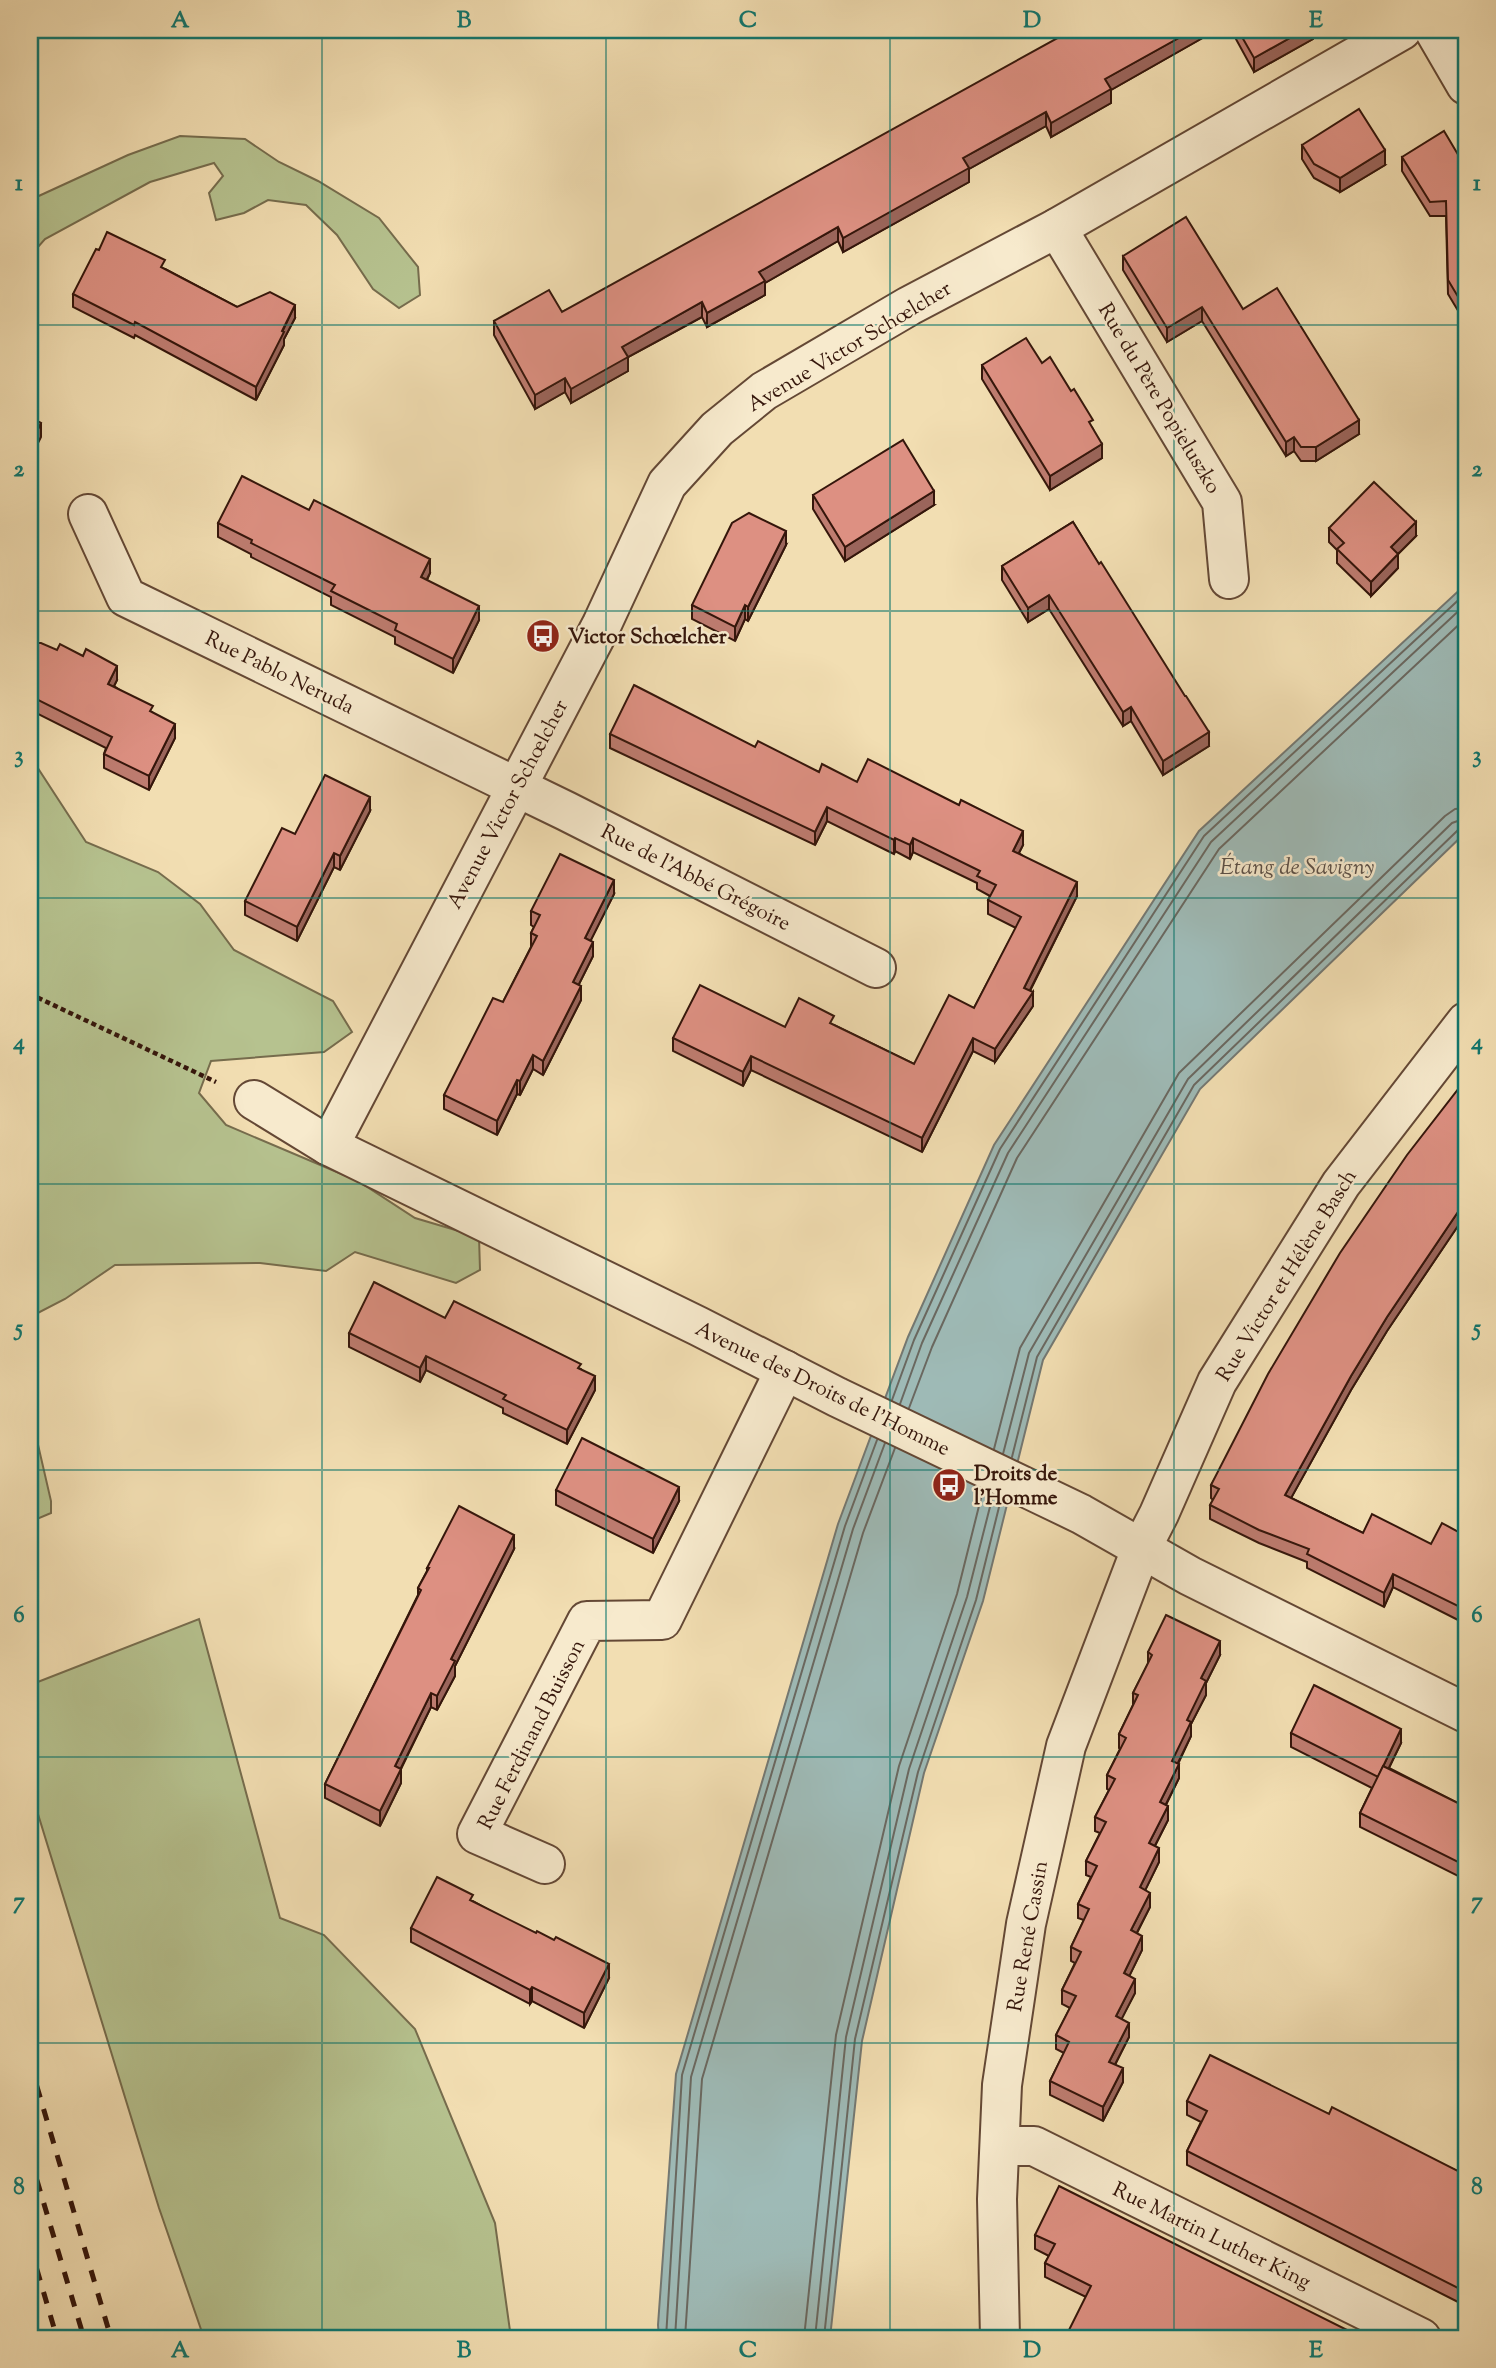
<svg xmlns="http://www.w3.org/2000/svg" width="1496" height="2368" viewBox="0 0 1496 2368" font-family="'Sorts Mill Goudy',serif">
<style>
.green{fill:#b6c28f;stroke:#766c4d;stroke-width:2}
.water{fill:#9ebab6;stroke:#747872;stroke-width:2}
.lines{fill:none;stroke-linecap:round;stroke-linejoin:round}
.shore{stroke:#6a6860;stroke-width:2}
.street-casing{stroke:#644835;stroke-width:42}
.path{stroke:#35160b;stroke-width:4.5;stroke-dasharray:5 3.5;stroke-linecap:butt}
.street{stroke:#f7eacd;stroke-width:38}
.rail{stroke:#35160b;stroke-width:5;stroke-dasharray:12 12;stroke-linecap:butt}
.wall{fill:#be7c70;stroke:#35160b;stroke-width:2}
.shaded-wall{fill:#9b655b;stroke:#35160b;stroke-width:2}
.building{fill:#dd9082;stroke:#35160b;stroke-width:2}
.grid{fill:none;stroke:#0f766e;stroke-width:2;stroke-opacity:0.55}
.labels{text-anchor:middle;stroke-width:5;stroke-linejoin:round;paint-order:stroke}
.street-label{font-size:21px;fill:#35160b;stroke:#f7eacd}
.poi-label{font-size:21px;font-weight:bold;fill:#35160b;stroke:#f7eacd;text-anchor:start}
.water-label{font-size:23px;font-style:italic;fill:#5a4f47;stroke:#f7eacd}
.neatline{fill:none;stroke:#0f766e;stroke-width:2.5}
.grid-label{font-size:23px;text-anchor:middle;font-weight:bold;fill:#0f766e}
</style>
<rect width="100%" height="100%" fill="#f2deb2"/>
<filter id="stains"><feTurbulence type="fractalNoise" baseFrequency=".00286" numOctaves="4"/><feColorMatrix values="0 0 0 0 .2 0 0 0 0 .09 0 0 0 0 .02 0 0 0 .5 -.17"/></filter>
<radialGradient id="worn" r=".72"><stop offset=".6" stop-color="#630" stop-opacity="0"/><stop offset="1" stop-color="#630" stop-opacity=".3"/></radialGradient>
<g class="green">
<path d="M180,136L245,139L279,162L318,181L379,218L418,267L420,295L399,308L373,289L337,235L306,205L268,200L244,213L216,220L209,193L223,176L214,163L150,182L45,239L30,256V200L128,155Z"/>
<path d="M30,756L86,842L158,872L200,904L234,950L333,1001L352,1032L324,1052L211,1061L199,1093L226,1125L358,1181L415,1218L479,1237L480,1270L456,1283L355,1252L326,1271L260,1263L115,1265L65,1299L30,1317Z"/>
<path d="M30,1410L51,1501V1513L37,1519L30,1516Z"/>
<path d="M199,1619L280,1918L324,1935L415,2029L495,2223L511,2338H204L159,2208L30,1788V1685Z"/>
</g>
<path class="water" d="M1466,584V832L1200,1089L1043,1360L983,1601L924,1773L862,2041L830,2338H659L658,2325L676,2074L838,1524L908,1337L994,1145L1199,831Z"/>
<g class="lines">
<g class="shore">
<path d="M892,1400L914,1340L1000,1149L1204,836L1466,593"/>
<path d="M900,1404L922,1343L1008,1153L1211,842L1466,604"/>
<path d="M909,1408L932,1347L1017,1158L1219,849L1466,618"/>
<path d="M994,1449L1020,1348L1179,1073L1445,816L1455,809L1466,808"/>
<path d="M1003,1454L1029,1353L1188,1079L1452,823L1466,818"/>
<path d="M1012,1457L1037,1357L1194,1085L1458,830L1466,827"/>
<path d="M666,2338L682,2075L845,1526L877,1440"/>
<path d="M675,2338L691,2077L853,1529L885,1443"/>
<path d="M685,2338L702,2079L863,1533L895,1448"/>
<path d="M804,2338L836,2035L899,1766L957,1594L983,1490"/>
<path d="M815,2338L846,2037L909,1769L967,1597L993,1495"/>
<path d="M824,2338L855,2039L918,1772L976,1600L1001,1499"/>
</g>
<g class="street-casing">
<g id="street">
<path d="M1434,30L1466,85"/>
<path d="M1057,228L1222,502L1229,579"/>
<path d="M88,514L126,597L566,811L876,968"/>
<path d="M254,1100L329,1146L698,1326L837,1397L1081,1514L1190,1576L1466,1713"/>
<path d="M329,1146L602,624L667,484L717,429L764,391L909,306L1057,228L1402,30"/>
<path d="M545,1864L477,1834L587,1621L662,1620L785,1370"/>
<path d="M1000,2146H1034L1421,2338"/>
<path d="M1000,2338L997,2199L1002,2085L1026,1924L1066,1746L1141,1549L1159,1514L1217,1382L1341,1184L1466,1022"/>
</g>
</g>
<path class="path" d="M30,994L216,1082"/>
<use href="#street" class="street"/>
<g class="rail">
<path d="M30,2063L111,2338"/>
<path d="M30,2157L84,2338"/>
<path d="M30,2246L57,2338"/>
<path d="M30,2336V2338"/>
</g>
</g>
<g class="wall">
<path d="M1206,30V36L1111,90V103L1051,137L1046,126L969,169V182L843,252L838,241L765,283V295L707,327L702,317L628,357V371L571,403L565,392L535,409L494,335V321L562,312Z"/>
<path d="M1231,30H1313V39L1254,72Z"/>
<path d="M1302,145L1385,165L1340,192L1314,178L1302,159Z"/>
<path d="M1402,157L1466,168V324L1448,294L1446,216H1430L1402,171Z"/>
<path d="M1123,256L1243,309L1359,434L1316,461H1301L1294,451L1286,456L1202,321L1167,342L1123,270Z"/>
<path d="M165,269L237,307L295,318L284,339V345L256,400L135,335L134,338L73,307V294Z"/>
<path d="M1042,363L1093,429L1102,458L1050,490L982,379V365Z"/>
<path d="M813,495L934,505L845,561L813,509Z"/>
<path d="M1073,522L1209,746L1163,775L1131,721L1123,726L1049,609L1028,622L1002,580V566Z"/>
<path d="M218,523L430,573L427,580L479,620L453,673L395,644V637L331,605V597L251,557V554L218,537Z"/>
<path d="M1329,528L1416,536L1398,554V568L1371,596L1337,563V550L1329,542Z"/>
<path d="M786,545L748,621L745,619L735,641L692,619V605Z"/>
<path d="M30,643L117,680L114,686L153,713L175,738L149,790L104,768V754L106,748L30,710Z"/>
<path d="M610,734L755,747L819,772L857,782L1023,845L1019,853L1077,896L1030,991L1033,1006L995,1062L973,1051L922,1152L751,1070L743,1086L673,1051V1038L785,1027L834,1025L914,1064L974,1008L1016,928L988,914V900L990,896L977,889V883L913,852L910,859L895,851L894,854L827,821L815,845L610,748Z"/>
<path d="M370,811L340,870L334,867L297,941L245,915V901L295,834Z"/>
<path d="M614,894L590,941L593,956L579,984L581,1000L543,1075L533,1069L520,1095L517,1094L497,1135L444,1109V1095L503,1002L531,947V933L534,927L531,925V911Z"/>
<path d="M1466,1079V1214L1387,1331L1351,1390L1291,1498L1363,1533L1431,1544L1466,1536V1624L1393,1587L1384,1607L1307,1568V1562L1259,1543L1210,1519V1505L1213,1500L1211,1498V1485Z"/>
<path d="M445,1318L581,1369L595,1390L567,1444L503,1413V1408L426,1370L420,1382L349,1347V1333Z"/>
<path d="M556,1490L679,1501L653,1553L556,1505Z"/>
<path d="M514,1549L455,1666V1676L437,1710L431,1707L401,1769V1783L380,1826L325,1798V1784L418,1595V1588L427,1571V1568Z"/>
<path d="M1148,1652L1220,1655L1206,1683V1695L1191,1724V1736L1178,1764L1179,1778L1166,1805L1168,1820L1155,1846L1159,1862L1145,1890L1150,1907L1137,1933L1142,1950L1129,1976L1135,1993L1121,2019L1129,2037L1115,2065L1123,2082L1103,2121L1050,2095V2081L1064,2053L1056,2049V2035L1070,2008L1062,2004V1990L1075,1963L1071,1961V1947L1084,1920L1078,1918V1904L1091,1877L1086,1875V1861L1100,1833L1095,1831V1817L1109,1790L1107,1789V1775L1120,1749L1119,1748V1734L1133,1705V1693L1148,1664Z"/>
<path d="M1291,1733L1401,1743L1389,1768L1466,1807V1880L1360,1827V1813L1372,1788L1291,1747Z"/>
<path d="M473,1901L609,1978L584,2028L532,2001L530,2004L411,1942V1928Z"/>
<path d="M1187,2101L1329,2114L1466,2175V2306L1187,2165V2151L1201,2122L1187,2115Z"/>
<path d="M1035,2235L1363,2338L1086,2297L1045,2277V2263L1049,2256L1035,2249Z"/>
</g>
<g class="shaded-wall">
<path d="M1193,30H1206V36L1111,90V103L1051,137V123L1105,79Z"/>
<path d="M1304,30H1313V39L1254,72V58Z"/>
<path d="M1046,112V126L969,169V182L843,252V238L963,158Z"/>
<path d="M1385,150V165L1340,192V178Z"/>
<path d="M838,227V241L765,283V295L707,327V313L759,272Z"/>
<path d="M702,302V317L628,357V371L571,403V389L622,347Z"/>
<path d="M295,305V318L284,339V345L256,400V387Z"/>
<path d="M1202,307V321L1167,342V328Z"/>
<path d="M565,378V392L535,409V395Z"/>
<path d="M1359,420V434L1316,461V447Z"/>
<path d="M41,423V437L30,459V445Z"/>
<path d="M1294,437V451L1286,456V442Z"/>
<path d="M1102,444V458L1050,490V476Z"/>
<path d="M934,491V505L845,561V547Z"/>
<path d="M1416,522V536L1391,561V547Z"/>
<path d="M786,531V545L748,621V607Z"/>
<path d="M1398,554V568L1371,596V582Z"/>
<path d="M430,559V573L421,591V577Z"/>
<path d="M1049,595V609L1028,622V608Z"/>
<path d="M745,605V619L735,641V627Z"/>
<path d="M479,606V620L453,673V659Z"/>
<path d="M117,666V680L108,698V684Z"/>
<path d="M1131,707V721L1123,726V712Z"/>
<path d="M175,724V738L149,790V776Z"/>
<path d="M1209,732V746L1163,775V761Z"/>
<path d="M370,797V811L340,870V856Z"/>
<path d="M827,807V821L815,845V832Z"/>
<path d="M1023,831V845L1013,864V851Z"/>
<path d="M895,838V851L894,854V840Z"/>
<path d="M913,838V852L910,859V845Z"/>
<path d="M334,853V867L297,941V927Z"/>
<path d="M614,880V894L585,952V938Z"/>
<path d="M1077,882V896L1024,1002V988Z"/>
<path d="M593,942V956L573,996V982Z"/>
<path d="M581,986V1000L543,1075V1061Z"/>
<path d="M1033,992V1006L995,1062V1049Z"/>
<path d="M973,1038V1051L922,1152V1138Z"/>
<path d="M533,1055V1069L520,1095V1081Z"/>
<path d="M751,1056V1070L743,1086V1072Z"/>
<path d="M517,1080V1094L497,1135V1121Z"/>
<path d="M1466,1200V1214L1387,1331L1351,1390L1285,1509V1495L1351,1376L1387,1317Z"/>
<path d="M426,1356V1370L420,1382V1368Z"/>
<path d="M595,1376V1390L567,1444V1430Z"/>
<path d="M679,1487V1501L653,1553V1539Z"/>
<path d="M514,1535V1549L455,1666V1676L437,1710V1696L451,1659Z"/>
<path d="M1393,1574V1587L1384,1607V1593Z"/>
<path d="M1220,1641V1655L1206,1683V1695L1191,1724V1736L1172,1775V1761L1201,1678Z"/>
<path d="M431,1693V1707L395,1780V1766Z"/>
<path d="M1401,1729V1743L1378,1790V1777Z"/>
<path d="M1179,1764V1778L1160,1816V1802Z"/>
<path d="M401,1769V1783L380,1826V1811Z"/>
<path d="M1168,1806V1820L1149,1857V1843Z"/>
<path d="M1159,1848V1862L1140,1901V1887Z"/>
<path d="M1150,1893V1907L1131,1944V1930Z"/>
<path d="M1142,1936V1950L1124,1987V1973Z"/>
<path d="M609,1964V1978L584,2028V2013Z"/>
<path d="M1135,1979V1993L1116,2030V2016Z"/>
<path d="M532,1987V2001L530,2004V1990Z"/>
<path d="M1129,2023V2037L1109,2076V2062Z"/>
<path d="M1123,2068V2082L1103,2121V2107Z"/>
</g>
<g class="building">
<path d="M1072,30H1193L1105,79L1111,89L1051,123L1046,112L963,158L969,168L843,238L838,227L759,272L765,281L707,313L702,302L622,347L628,357L571,389L565,378L535,395L494,321L549,290L562,312Z"/>
<path d="M1238,30H1304L1254,58Z"/>
<path d="M1359,109L1385,150L1340,178L1314,164L1302,145Z"/>
<path d="M1444,131L1466,168V310L1448,280L1446,201L1430,202L1402,157Z"/>
<path d="M1186,217L1243,309L1277,288L1359,420L1316,447H1301L1294,437L1286,442L1202,307L1167,328L1123,256Z"/>
<path d="M107,232L165,260L161,267L237,307L270,292L295,305L282,331L284,332L256,387L135,322L134,325L73,294L96,249L99,250Z"/>
<path d="M1026,338L1042,363L1050,357L1071,391L1074,389L1093,420L1089,422L1102,444L1050,476L982,365Z"/>
<path d="M30,417L41,423L30,445Z"/>
<path d="M903,440L934,491L845,547L813,495Z"/>
<path d="M242,476L309,510L314,500L430,559L421,577L479,606L453,659L395,630L397,624L331,591L335,585L251,543L252,540L218,523Z"/>
<path d="M1374,482L1416,522L1391,547L1398,554L1371,582L1337,549L1344,543L1329,528Z"/>
<path d="M749,513L786,531L748,607L745,605L735,627L692,605L732,523Z"/>
<path d="M1073,522L1099,564L1101,562L1185,696H1186L1209,732L1163,761L1131,707L1123,712L1049,595L1028,608L1002,566Z"/>
<path d="M30,643H41L57,650L60,644L83,656L86,649L117,666L108,684L153,706L150,711L175,724L149,776L104,754L112,737L30,696Z"/>
<path d="M634,685L755,747L758,741L819,772L822,764L857,782L868,759L959,805L961,800L1023,831L1013,851L1077,882L1024,988L1033,992L995,1049L973,1038L922,1138L751,1056L743,1072L673,1038L700,985L785,1027L799,998L834,1016L830,1023L914,1064L949,995L974,1008L1021,917L988,900L996,885L977,876L980,871L913,838L910,845L895,838L894,840L827,807L815,832L610,734Z"/>
<path d="M325,775L370,797L340,856L334,853L297,927L245,901L282,828L295,834Z"/>
<path d="M560,854L614,880L585,938L593,942L573,982L581,986L543,1061L533,1055L520,1081L517,1080L497,1121L444,1095L493,998L503,1002L537,936L531,933L540,915L531,911Z"/>
<path d="M1466,1079V1200L1387,1317L1351,1376L1285,1495L1363,1533L1372,1514L1431,1544L1442,1523L1466,1536V1610L1393,1574L1384,1593L1307,1554L1309,1549L1259,1530L1210,1505L1219,1489L1211,1485L1268,1374L1340,1253L1407,1155Z"/>
<path d="M374,1282L445,1318L454,1301L581,1364L578,1368L595,1376L567,1430L503,1399L506,1395L426,1356L420,1368L349,1333Z"/>
<path d="M582,1438L679,1487L653,1539L556,1490Z"/>
<path d="M459,1506L514,1535L451,1659L455,1661L437,1696L431,1693L395,1766L401,1769L380,1811L325,1784L421,1590L418,1588L429,1568H427Z"/>
<path d="M1166,1615L1220,1641L1201,1678L1206,1681L1187,1720L1191,1722L1172,1761L1179,1764L1160,1802L1168,1806L1149,1843L1159,1848L1140,1887L1150,1893L1131,1930L1142,1936L1124,1973L1135,1979L1116,2016L1129,2023L1109,2062L1123,2068L1103,2107L1050,2081L1069,2042L1056,2035L1076,1996L1062,1990L1081,1952L1071,1947L1089,1909L1078,1904L1097,1866L1086,1861L1106,1822L1095,1817L1115,1779L1107,1775L1126,1738L1119,1734L1138,1695L1133,1693L1152,1655L1148,1652Z"/>
<path d="M1314,1685L1401,1729L1378,1777L1291,1733Z"/>
<path d="M1383,1766L1466,1807V1866L1360,1813Z"/>
<path d="M437,1877L473,1895L470,1900L536,1933L537,1931L554,1940L556,1937L609,1964L584,2013L532,1987L530,1990L411,1928Z"/>
<path d="M1210,2055L1329,2114L1332,2107L1466,2175V2292L1187,2151L1207,2111L1187,2101Z"/>
<path d="M1059,2186L1363,2338H1065L1091,2286L1045,2263L1055,2244L1035,2235Z"/>
</g>
<path class="grid" d="M322,30V2338M606,30V2338M890,30V2338M1174,30V2338M30,325H1466M30,611H1466M30,898H1466M30,1184H1466M30,1470H1466M30,1757H1466M30,2043H1466"/>
<defs>
<g id="bus-disc" transform="scale(1.75)"><circle r="9.5" fill="#8f2418" stroke="#f7eacd"/><path d="M-5-6H5V4H4V6H2V4H-2V6H-4V4H-5ZM-3.5-4V0h7V-4ZM-3.5 1.2v1.5H-2V1.2ZM2 1.2v1.5H3.5V1.2Z" fill="#fff"/></g>
</defs>
<g fill-rule="evenodd">
<use href="#bus-disc" x="543" y="636"/>
<use href="#bus-disc" x="949" y="1485"/>
</g>
<g class="labels">
<g class="street-label">
<text transform="translate(849 346) rotate(-31)" y="7">Avenue Victor Schœlcher</text>
<text transform="translate(1160 398) rotate(59)" y="7">Rue du Père Popieluszko</text>
<text transform="translate(280 672) rotate(26)" y="7">Rue Pablo Neruda</text>
<text transform="translate(507 804) rotate(-62)" y="7">Avenue Victor Schœlcher</text>
<text transform="translate(696 877) rotate(27)" y="7">Rue de l'Abbé Grégoire</text>
<text transform="translate(1286 1275) rotate(-58)" y="7">Rue Victor et Hélène Basch</text>
<text transform="translate(823 1388) rotate(26)" y="7">Avenue des Droits de l'Homme</text>
<text transform="translate(531 1734) rotate(-63)" y="7">Rue Ferdinand Buisson</text>
<text transform="translate(1027 1936) rotate(-80)" y="7">Rue René Cassin</text>
<text transform="translate(1212 2235) rotate(26)" y="7">Rue Martin Luther King</text>
</g>
<g class="poi-label">
<text x="568" y="643">Victor Schœlcher</text>
<text x="974" y="1480">Droits de<tspan x="974" dy="24">l'Homme</tspan></text>
</g>
<g class="water-label">
<text x="1297" y="874">Étang de Savigny</text>
</g>
</g>
<rect width="1496" height="2368" fill="none" stroke="#f2deb2" stroke-width="77"/>
<rect x="38" y="38" width="1420" height="2292" class="neatline"/>
<g class="grid-label">
<text x="180" y="27">A</text>
<text x="464" y="27">B</text>
<text x="748" y="27">C</text>
<text x="1032" y="27">D</text>
<text x="1316" y="27">E</text>
<text x="19" y="190">1</text>
<text x="1477" y="190">1</text>
<text x="19" y="476">2</text>
<text x="1477" y="476">2</text>
<text x="19" y="762">3</text>
<text x="1477" y="762">3</text>
<text x="19" y="1049">4</text>
<text x="1477" y="1049">4</text>
<text x="19" y="1335">5</text>
<text x="1477" y="1335">5</text>
<text x="19" y="1622">6</text>
<text x="1477" y="1622">6</text>
<text x="19" y="1908">7</text>
<text x="1477" y="1908">7</text>
<text x="19" y="2194">8</text>
<text x="1477" y="2194">8</text>
<text x="180" y="2357">A</text>
<text x="464" y="2357">B</text>
<text x="748" y="2357">C</text>
<text x="1032" y="2357">D</text>
<text x="1316" y="2357">E</text>
</g>
<rect width="100%" height="100%" filter="url(#stains)"/>
<rect width="100%" height="100%" fill="url(#worn)"/>
</svg>
